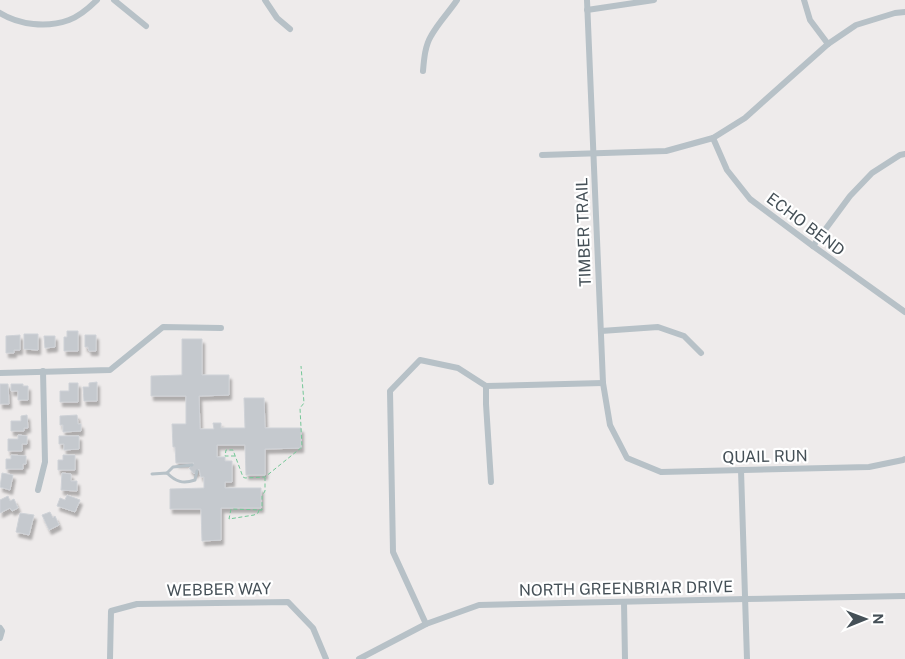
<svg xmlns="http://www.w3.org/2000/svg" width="905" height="659" viewBox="0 0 905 659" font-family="'Public Sans',sans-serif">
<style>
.building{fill:#c5c9ce;stroke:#cfd2d7;filter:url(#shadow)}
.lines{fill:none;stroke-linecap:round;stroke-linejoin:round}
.path{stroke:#74c797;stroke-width:1;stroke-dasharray:4 2.5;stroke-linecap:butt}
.service{stroke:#b7c1c7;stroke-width:3}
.minor{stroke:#b7c1c7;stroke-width:6}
.labels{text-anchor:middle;stroke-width:4.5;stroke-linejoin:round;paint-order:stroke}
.street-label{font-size:16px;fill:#455057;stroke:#fff}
</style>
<defs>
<filter id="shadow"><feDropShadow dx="2.5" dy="4.5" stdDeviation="1" flood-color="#0004"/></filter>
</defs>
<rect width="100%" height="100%" fill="#eeebeb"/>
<g class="building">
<path d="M67,331H78V351H64V337H67Z"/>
<path d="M24,334H38V350L24,349Z"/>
<path d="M20,335V350H14V353H6V336Z"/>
<path d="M85,335H96V351H89L88,347H85Z"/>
<path d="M44,336H55V347L45,348Z"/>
<path d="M182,339H202V375H229V395L199,396L200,429H214L213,423H221V428H245L244,398H264L265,428H301V448L265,449V475H246L245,445H217V457H225V461H232V482H225V488H261V508H221V540L202,541L201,509H170V489L204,488V477H201L199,469L194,474L189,468L194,463H176L175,447H173L172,424H186V396H151V376L182,375Z"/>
<path d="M97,382V401H84L83,387H89V383Z"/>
<path d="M69,383H78V402H60V391H69Z"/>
<path d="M0,384H8L9,404H0Z"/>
<path d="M11,384H23V386H28V400H18V391H11Z"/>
<path d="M27,415L28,428H24V431H11V421H21V416Z"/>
<path d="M77,415L78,424H81V431L63,432V425H60V416Z"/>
<path d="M18,435L27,436V444H22V451H8V439H18Z"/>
<path d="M59,436H79V449L64,450V444H59Z"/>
<path d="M11,455L26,456V464H23V469H6V459H11Z"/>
<path d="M63,455H75V470H58V460H63Z"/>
<path d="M2,473L13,475L10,490L0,487Z"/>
<path d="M62,473L71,474V481H77V491L61,490Z"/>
<path d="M67,495L80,500L75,512L57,506L60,498L65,500Z"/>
<path d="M8,496L10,501L14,499L18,508L12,511L10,508L0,513V500Z"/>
<path d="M50,512L53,518L55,516L59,525L49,530L42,515Z"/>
<path d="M20,513L34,515L29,535L16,532Z"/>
</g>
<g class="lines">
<g class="path">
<path d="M235,456H225L226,450H233L243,477L245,478L265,477L302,447L300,408L304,403L301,366"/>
<path d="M259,510L258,513L254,515L229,519L231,509L262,510V496L265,491V478"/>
</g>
<g class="service">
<path d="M167,473L173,467L192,465"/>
<path d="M152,474L167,473C176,482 183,484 195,480L197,471"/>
</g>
<g class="minor">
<path d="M114,0L146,26"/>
<path d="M265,0L277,18L290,29"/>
<path d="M587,0L603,383L610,425L627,458L661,472L869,467L903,460L905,459"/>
<path d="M804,0L810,20L828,44"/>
<path d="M587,10L654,0"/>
<path d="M0,13C19,25 47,28 69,20C80,16 89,8 97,0"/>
<path d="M423,71C424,59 425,46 431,36C438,23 449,12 457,0"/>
<path d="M713,138L727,170L750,199L813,246L905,312"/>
<path d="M542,155L666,151L713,138L745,118L828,44L856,25L895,13L905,12"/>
<path d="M813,246L850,196L872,173L900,155L905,154"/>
<path d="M601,331L658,327L684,336L701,353"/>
<path d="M0,373L110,370L163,327L221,328"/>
<path d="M486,386V404L491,482"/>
<path d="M741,470L747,659"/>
<path d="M38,490L45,462L43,371"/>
<path d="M624,602L625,659"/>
<path d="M426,624L393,552L390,391L420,360L458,368L486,386L603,383"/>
<path d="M0,628L2,631L0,638"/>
<path d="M110,659L111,611L137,604L288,602L313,628L326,659"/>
<path d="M359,659L426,624L479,605L746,599L905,596"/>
</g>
</g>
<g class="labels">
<g class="street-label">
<text transform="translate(806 224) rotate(37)" y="6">ECHO BEND</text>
<text transform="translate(583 232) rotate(-92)" y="6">TIMBER TRAIL</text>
<text transform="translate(765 456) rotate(-1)" y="6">QUAIL RUN</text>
<text transform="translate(626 588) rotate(-1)" y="6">NORTH GREENBRIAR DRIVE</text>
<text transform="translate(219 589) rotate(-1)" y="6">WEBBER WAY</text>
</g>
</g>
<g transform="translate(865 619) rotate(89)" stroke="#ffffff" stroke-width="4" paint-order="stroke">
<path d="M0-4L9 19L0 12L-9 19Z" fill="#455057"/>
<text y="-8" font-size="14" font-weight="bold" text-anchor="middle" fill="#455057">N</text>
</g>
</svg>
